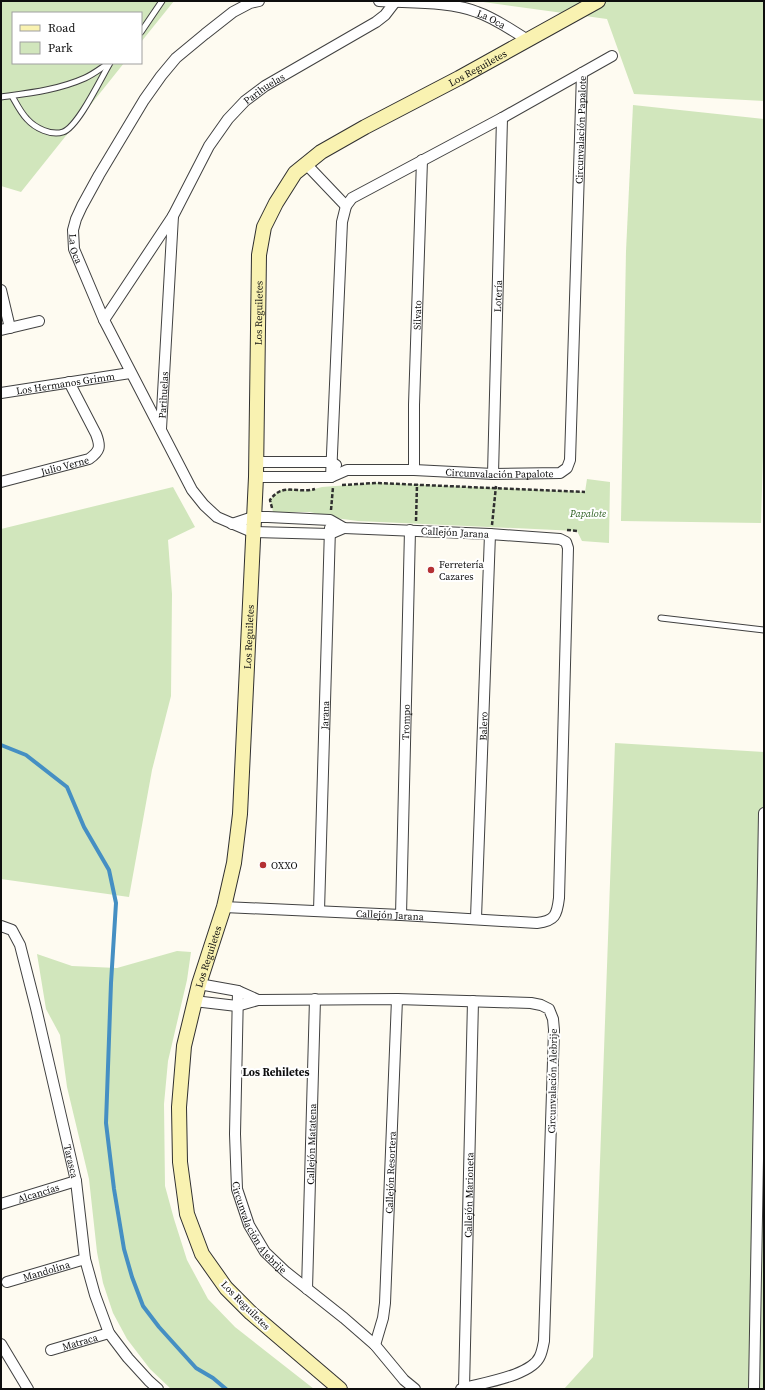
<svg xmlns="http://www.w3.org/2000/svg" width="765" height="1390" viewBox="0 0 765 1390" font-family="'Source Serif 4',serif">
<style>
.green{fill:#d1e6bc}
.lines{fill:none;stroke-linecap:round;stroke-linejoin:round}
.stream{stroke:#458fc3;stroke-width:4}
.lane-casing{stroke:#414141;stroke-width:7}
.street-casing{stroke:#414141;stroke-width:12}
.secondary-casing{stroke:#303030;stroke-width:16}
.path{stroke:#303030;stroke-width:2.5;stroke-dasharray:4 2;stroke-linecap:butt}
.lane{stroke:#fff;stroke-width:5}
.street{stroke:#fff;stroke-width:10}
.secondary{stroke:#f9f2b1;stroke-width:14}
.poi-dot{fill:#b43034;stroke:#fff;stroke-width:1.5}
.labels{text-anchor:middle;stroke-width:4;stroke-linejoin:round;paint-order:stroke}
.street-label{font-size:10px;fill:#0e0e0e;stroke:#fff}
.park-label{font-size:10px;font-style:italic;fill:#2f6123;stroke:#fff}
.poi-label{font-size:10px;fill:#0e0e0e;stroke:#fff;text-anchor:start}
.neighbourhood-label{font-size:11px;font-weight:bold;fill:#0e0e0e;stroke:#fff}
</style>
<rect width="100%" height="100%" fill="#fefbf1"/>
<g class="green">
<path d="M1,1H174L141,42V13H13V63H124L21,192L1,186Z"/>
<path d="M476,1H764V101L634,94L607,19Z"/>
<path d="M633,105L764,119V422L761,523L621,521L626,251Z"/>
<path d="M587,479L610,482L609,543L582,541L577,531L358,521L335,518L310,512H273L270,500L275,494L280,490L291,489L307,491L322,487L376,483L585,492Z"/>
<path d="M173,487L195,527L168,540L172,594L171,696L152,770L129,897L1,879V529Z"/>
<path d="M615,743L764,752V1389H564L593,1357Z"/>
<path d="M177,951L191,952L187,980L168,1061L164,1104L165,1186L174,1219L187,1260L208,1299L235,1327L314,1389H171L150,1369L127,1339L113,1313L103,1283L97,1252L89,1179L67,1087L60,1035L46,1009L37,954L72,966L117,968Z"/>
</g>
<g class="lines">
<path class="stream" d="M1,745L26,755L67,787L84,827L109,870L116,903L111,983L106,1123L114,1189L124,1249L132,1277L143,1306L159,1327L196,1368L213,1378L226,1389"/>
<g class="lane-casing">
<g id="lane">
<path d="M141,32L162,1"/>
<path d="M12,96C16,103 21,113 27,119C35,128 51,136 63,132C78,127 101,78 110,63"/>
<path d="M1,97C30,93 58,90 85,78C94,74 101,68 109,63"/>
<path d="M661,618L764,630"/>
</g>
</g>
<g class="street-casing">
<g id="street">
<path id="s1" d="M259,1L250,3L233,12L205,34L176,58L161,76L144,100L99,175L82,206L76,219L73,230L74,249L104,320L192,490L204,505L217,517L252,532L330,534L344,528"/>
<path id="s2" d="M379,1C409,3 450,1 477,12C495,18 511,30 528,40"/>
<path d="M306,164L346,206"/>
<path d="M1,290L10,328"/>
<path id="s3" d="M104,320L173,216L209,146L228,119L245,101L265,86L376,22L385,15L395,2"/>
<path d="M1,330L39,321"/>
<path id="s4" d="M1,393L130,373"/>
<path id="s5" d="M161,429L173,216"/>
<path d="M255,462H331L336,465"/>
<path id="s6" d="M414,470V405L422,160"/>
<path id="s7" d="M493,474L502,118"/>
<path id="s8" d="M256,477H331L347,470H414L493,474L560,473L567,468L570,460L582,73"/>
<path d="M331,477L342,222L346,206L352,198L502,118L612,56"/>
<path id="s9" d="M1,482L89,459C100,451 101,447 96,434L69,382"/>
<path id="s10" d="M224,907L401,915L537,923C555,921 557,915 559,898L568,548L566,542L560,539L490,534L344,528L330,520L268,517H253L232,524"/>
<path id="s11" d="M319,911L330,528"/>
<path id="s12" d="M401,915L410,530"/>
<path id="s13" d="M476,918L490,534"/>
<path id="s14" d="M1,926L12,930L20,945L36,1008L76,1181L85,1259L95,1295L109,1333L128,1358L149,1381L158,1389"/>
<path d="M199,984L238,991L258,1000"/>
<path id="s15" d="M238,991L235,1134L237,1189L249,1225L265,1252L286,1272L344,1318L375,1345L404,1380L415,1389"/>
<path d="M194,1001L237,1006L258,1000L397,999L531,1003L541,1005L549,1009L553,1019L554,1030L544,1341C543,1346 542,1352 540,1356C532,1376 481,1383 461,1389"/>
<path id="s16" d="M1,1204L76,1181"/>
<path id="s17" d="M7,1282L85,1259"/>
<path id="s18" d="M307,1289L315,999"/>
<path d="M1,1344L28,1389"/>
<path id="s19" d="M375,1345L383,1318L385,1303L397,999"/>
<path id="s20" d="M51,1350L109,1333"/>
<path id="s21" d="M464,1388L473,1001"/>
<path d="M754,1389L764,813"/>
</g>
</g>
<g class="secondary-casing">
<g id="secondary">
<path id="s22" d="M340,1389L251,1313L226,1288L202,1254L187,1214L180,1162L179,1107L184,1046L199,984L224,907L234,863L240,814L256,477L259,255L264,227L276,203L295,173L321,152L365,127L459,78L598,1"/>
</g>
</g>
<g class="path">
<path d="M342,485L376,483L585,492"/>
<path d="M272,508L270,500C283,482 297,494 315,489"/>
<path d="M331,510L333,487"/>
<path d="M416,521L417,484"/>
<path d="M492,525L496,486"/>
<path d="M567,530L578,531"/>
</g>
<use href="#lane" class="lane"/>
<use href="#street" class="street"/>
<use href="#secondary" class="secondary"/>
</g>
<g class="poi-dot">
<circle cx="431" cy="570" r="4"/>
<circle cx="263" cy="865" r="4"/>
</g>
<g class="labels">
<g class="street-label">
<text dy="4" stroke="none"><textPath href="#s2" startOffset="115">La Oca</textPath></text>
<text dy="4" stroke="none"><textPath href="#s22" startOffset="1506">Los Reguiletes</textPath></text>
<text dy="4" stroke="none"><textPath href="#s3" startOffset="284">Parihuelas</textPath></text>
<text dy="4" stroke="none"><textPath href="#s8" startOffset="653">Circunvalación Papalote</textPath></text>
<text dy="4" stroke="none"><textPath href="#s1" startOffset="322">La Oca</textPath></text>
<text dy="4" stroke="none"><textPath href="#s7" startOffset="178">Lotería</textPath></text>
<text dy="4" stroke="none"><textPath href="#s22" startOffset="1146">Los Reguiletes</textPath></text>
<text dy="4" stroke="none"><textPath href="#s6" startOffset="155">Silvato</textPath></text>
<text dy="4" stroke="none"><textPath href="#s4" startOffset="65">Los Hermanos Grimm</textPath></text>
<text dy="4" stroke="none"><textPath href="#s5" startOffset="34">Parihuelas</textPath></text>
<text dy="4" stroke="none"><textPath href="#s9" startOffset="66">Julio Verne</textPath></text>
<text dy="4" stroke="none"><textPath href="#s8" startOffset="245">Circunvalación Papalote</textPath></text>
<text transform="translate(455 532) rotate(3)" y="4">Callejón Jarana</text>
<text dy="4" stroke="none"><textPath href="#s22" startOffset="822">Los Reguiletes</textPath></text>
<text dy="4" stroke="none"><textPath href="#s11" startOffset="196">Jarana</textPath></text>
<text dy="4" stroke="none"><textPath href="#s12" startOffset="193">Trompo</textPath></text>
<text dy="4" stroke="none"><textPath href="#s13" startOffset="192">Balero</textPath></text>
<text dy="4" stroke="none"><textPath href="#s10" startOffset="166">Callejón Jarana</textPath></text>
<text dy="4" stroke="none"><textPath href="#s22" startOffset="498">Los Reguiletes</textPath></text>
<text transform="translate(552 1081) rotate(-89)" y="4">Circunvalación Alebrije</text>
<text dy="4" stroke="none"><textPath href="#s18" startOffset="145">Callejón Matatena</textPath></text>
<text dy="4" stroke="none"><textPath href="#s14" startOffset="251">Tarasca</textPath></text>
<text dy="4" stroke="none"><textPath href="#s19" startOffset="174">Callejón Resortera</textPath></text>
<text dy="4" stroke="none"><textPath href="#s16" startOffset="39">Alcancías</textPath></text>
<text dy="4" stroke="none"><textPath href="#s21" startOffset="193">Callejón Marioneta</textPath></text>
<text dy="4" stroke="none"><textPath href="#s15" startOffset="243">Circunvalación Alebrije</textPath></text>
<text dy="4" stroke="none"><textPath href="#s17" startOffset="41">Mandolina</textPath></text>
<text transform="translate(246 1305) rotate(45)" y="4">Los Reguiletes</text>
<text dy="4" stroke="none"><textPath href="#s20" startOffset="30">Matraca</textPath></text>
</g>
<g class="park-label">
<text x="588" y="517">Papalote</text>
</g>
<g class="poi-label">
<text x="439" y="568">Ferretería<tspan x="439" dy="12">Cazares</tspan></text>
<text x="271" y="869">OXXO</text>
</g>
<g class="neighbourhood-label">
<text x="276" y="1076">Los Rehiletes</text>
</g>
</g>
<rect width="765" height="1390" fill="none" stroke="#0e0e0e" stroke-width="4"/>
<rect x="12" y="12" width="130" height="52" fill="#ffffff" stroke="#9f9f9f"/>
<rect x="20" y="25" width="20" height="6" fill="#f9f2b1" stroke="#9f9f9f"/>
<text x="48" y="32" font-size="12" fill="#0e0e0e">Road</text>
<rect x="20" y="42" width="20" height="12" fill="#d1e6bc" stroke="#9f9f9f"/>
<text x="48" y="52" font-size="12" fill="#0e0e0e">Park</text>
</svg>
